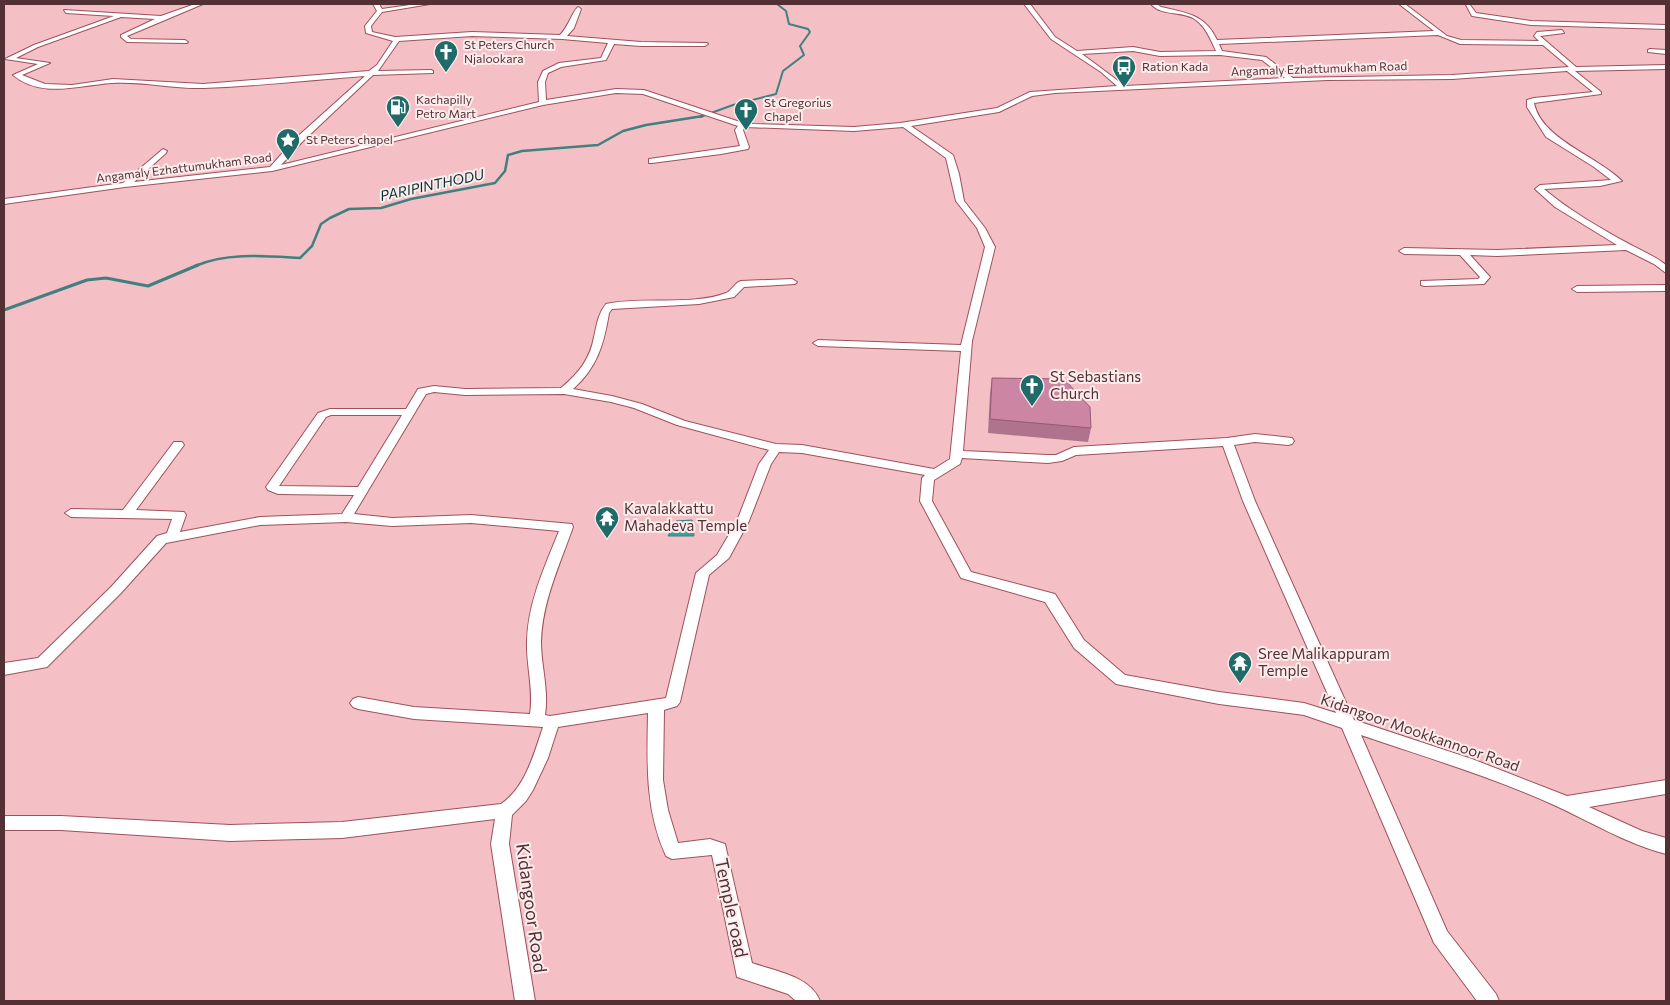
<svg xmlns="http://www.w3.org/2000/svg" width="1670" height="1005" viewBox="0 0 1670 1005" font-family="Commissioner,sans-serif">
<style>
.water{fill:#39a2a0;stroke:#408080}
.lines{fill:none;stroke-linecap:round;stroke-linejoin:round}
.stream-far2{stroke:#408080;stroke-width:2}
.stream-far1{stroke:#408080;stroke-width:2.5}
.stream{stroke:#408080;stroke-width:3}
.minor-casing{stroke:#9d515c;stroke-width:2}
.minor{fill:#fff;fill-rule:evenodd}
.wall{fill:#af738d}
.building{fill:#cc86a4;stroke:#8f5e73}
.labels{text-anchor:middle;stroke-width:4;stroke-linejoin:round;paint-order:stroke}
.far-poi-label{font-size:12px;fill:#523034;stroke:#feeced;text-anchor:start}
.far-street-label{font-size:12px;fill:#523034;stroke:#feeced}
.far-water-label{font-size:14px;font-style:italic;fill:#003231;stroke:#feeced}
.poi-label{font-size:15px;fill:#523034;stroke:#feeced;text-anchor:start}
.street-label{font-size:15px;fill:#523034;stroke:#feeced}
.near-street-label{font-size:18px;fill:#523034;stroke:#feeced}
</style>
<rect width="100%" height="100%" fill="#f5c0c5"/>
<path class="water" d="M692,520L694,536H668L676,521Z"/>
<g class="lines">
<path class="stream-far2" d="M700,117L733,105L776,94L783,71L804,55L800,46L810,32L808,29L789,24L786,11L777,4"/>
<path class="stream-far1" d="M195,266C227,252 266,256 300,258L312,246L321,224L330,218L349,209L381,208L411,199L495,183L505,171L508,155L522,151L598,145L623,131L646,125L703,116"/>
<path class="stream" d="M4,310L87,280L106,278L148,286L198,265"/>
<g class="minor-casing">
<g id="minor">
<path d="M195,4H203L127,36L131,39L185,40L188,42L187,43L127,42L121,37V35L155,19L121,17L38,47L16,58L50,63L22,75L45,84L72,85L113,79L203,84L369,71L377,65L393,41L366,33L365,26L377,11L373,4H379L382,9L417,4H430L382,12L371,26L372,32L395,37L472,32L560,35C569,26 572,12 578,7L581,9L574,28L567,36L641,42L707,43L708,44L705,46H641L614,44L606,60L561,67L548,73L545,82L546,100L616,89L644,90L737,121L753,124L854,127L900,123L997,108L1030,92L1117,86L1101,72L1051,39L1024,4H1030L1055,37L1077,51L1133,47L1160,52L1216,51C1211,40 1205,25 1193,18C1180,11 1161,16 1151,4H1157L1161,7C1186,13 1205,14 1217,40L1434,31L1399,4H1405L1447,36L1461,40L1539,41L1534,36L1537,32L1562,30L1564,33L1540,36L1576,67L1666,65V69L1575,71L1601,92V94L1534,103C1541,139 1597,156 1622,181L1600,186L1544,189C1570,211 1600,228 1629,244C1642,251 1655,256 1666,265V273L1654,264L1626,250L1497,256L1470,255L1490,277L1484,284L1424,286L1421,285V281L1478,279L1480,277L1460,255L1404,254L1399,251L1404,248L1497,250L1617,245L1555,207L1535,189L1540,185L1611,180L1594,167L1546,137L1527,107V100L1534,98L1593,92L1567,71L1452,79L1327,80L1055,93L1032,96L999,112L911,126L953,155L959,174L964,201L985,228L995,247L972,341L963,451L1048,455H1056L1074,447L1227,438L1255,434L1292,438L1294,441L1292,444L1288,445L1255,442L1234,445L1255,501L1354,720L1472,759L1567,796L1666,780V794L1589,807L1642,831L1666,838V854C1627,844 1591,822 1554,805C1492,777 1425,757 1361,735L1447,931L1496,994L1499,1001H1477L1434,943L1342,728L1304,715L1219,704L1116,684L1074,648L1045,602L961,578L920,501L922,478L925,475L802,453L779,452L771,464L749,521L729,558L709,575L680,702L677,706L664,710L663,780L668,810L678,843L710,839L725,844L752,963C774,971 811,976 820,1001H796L788,994L737,977L712,855L672,859L666,856C645,811 647,762 648,713L558,727L548,758L533,790L526,801L512,815L509,844L535,1001H515L491,844L495,819L342,838L230,841L61,830H4V816H61L230,825L342,822L501,804C525,788 534,754 543,727L414,719L358,709L353,707L350,703L353,699L358,697L414,707L530,714C534,690 526,665 527,641C528,602 545,566 559,531L471,523L392,526L346,522L260,525L166,543L121,593L47,667L4,675V663L38,658L111,587L157,536L167,533L172,519L71,517L65,513L71,509L123,510L174,442H182L184,445L136,510L184,512L186,515L180,532L260,517L342,514L354,495L278,494L268,490L266,487L318,413L330,409H406L418,389L434,386L465,389L561,388C579,373 590,359 594,337C597,324 598,314 606,304C641,296 693,306 726,293C732,291 734,283 741,281L792,279L797,282L795,284L744,287L734,297L699,304L612,309L609,313C604,344 597,368 573,389L612,396L642,404L685,421L776,444L802,445L934,469L950,459L961,351L818,346L813,343L818,340L961,345L985,247L977,228L956,201L946,158L903,127L854,131L745,127L743,130L749,147L748,149L721,154L652,163H649V159L740,146L735,130L738,126L643,94L616,93L543,105L272,171L125,187L4,204V199L123,183L163,149L167,151L166,153L134,182L270,167L296,138L365,76C311,80 258,86 204,88C174,89 143,81 112,83C80,85 41,99 13,75L38,64L5,59L34,45L114,16L66,13L64,10L161,16ZM1438,35L1460,44L1543,45L1569,67L1452,75L1293,78L1266,57L1222,51L1219,44ZM472,36L562,39L608,43L601,58L559,63L543,71L538,82L539,102L281,165L302,142L373,75L433,73V71L431,70L378,71L399,41ZM1133,51L1160,56L1220,55L1262,60L1285,78L1125,86L1082,54ZM434,392L465,395L564,394L611,402L634,408L677,425L769,450L759,464L737,521L717,555L696,573L666,698L550,716L545,715C549,690 541,666 541,642C542,602 560,564 573,527L572,524L471,515L392,518L354,514L426,394ZM331,415H402L358,487L279,486L326,417ZM1223,446L1243,501L1336,713L1304,703L1219,692L1125,675L1084,640L1055,594L971,572L932,501L934,480L960,464L962,458L1048,463L1062,461L1076,455Z"/>
<path d="M1466,5H1470L1476,13L1531,21L1666,25V29L1531,25L1472,16Z"/>
<path d="M1650,49L1666,50V54L1648,52V50Z"/>
<path d="M1666,285V291L1577,292L1572,289L1577,286Z"/>
</g>
</g>
<use href="#minor" class="minor"/>
</g>
<path class="wall" d="M992,378L1091,428L1088,442L988,433L990,393Z"/>
<path class="building" d="M992,378L1064,379L1090,407L1091,428L990,419Z"/>
<defs>
<g id="church-pin" transform="scale(1.25)"><path d="M0 17L-7.5 6A9.5 9.5 0 1 1 7.5 6Z" fill="#1f6b69" stroke="#feeced"/><path d="M-1.2-6h2.4v3.5h3.3v2.4h-3.3V6h-2.4V-.1h-3.3v-2.4h3.3Z" fill="#fff"/></g>
<g id="bus-pin" transform="scale(1.25)"><path d="M0 17L-7.5 6A9.5 9.5 0 1 1 7.5 6Z" fill="#1f6b69" stroke="#feeced"/><path d="M-5-6H5V4H4V6H2V4H-2V6H-4V4H-5ZM-3.5-4V0h7V-4ZM-3.5 1.2v1.5H-2V1.2ZM2 1.2v1.5H3.5V1.2Z" fill="#fff"/></g>
<g id="fuel-pin" transform="scale(1.25)"><path d="M0 17L-7.5 6A9.5 9.5 0 1 1 7.5 6Z" fill="#1f6b69" stroke="#feeced"/><path d="M-5.5-6h7V0h2V4h1.3V-2.5L3-4.5l.8-.8L6-3V5H2.5V1h-1V6h-7ZM-4.2-4.7v3.2H.2V-4.7Z" fill="#fff"/></g>
<g id="sight-pin" transform="scale(1.25)"><path d="M0 17L-7.5 6A9.5 9.5 0 1 1 7.5 6Z" fill="#1f6b69" stroke="#feeced"/><path d="M0-6L1.8-2.2L6-1.7L2.9 1.2L3.7 5.4L0 3.3L-3.7 5.4L-2.9 1.2L-6-1.7L-1.8-2.2Z" fill="#fff"/></g>
<g id="temple-pin" transform="scale(1.25)"><path d="M0 17L-7.5 6A9.5 9.5 0 1 1 7.5 6Z" fill="#1f6b69" stroke="#feeced"/><path d="M0-6L5-2H3V0L6.5 2.5H4V6H1.5V3h-3V6H-4V2.5H-6.5L-3 0V-2H-5Z" fill="#fff"/></g>
</defs>
<g fill-rule="evenodd">
<use href="#church-pin" x="446" y="52"/>
<use href="#bus-pin" x="1124" y="67"/>
<use href="#fuel-pin" x="398" y="107"/>
<use href="#church-pin" x="746" y="110"/>
<use href="#sight-pin" x="288" y="140"/>
<use href="#church-pin" x="1032" y="386"/>
<use href="#temple-pin" x="607" y="518"/>
<use href="#temple-pin" x="1240" y="663"/>
</g>
<g class="labels">
<g class="far-poi-label">
<text x="464" y="49">St Peters Church<tspan x="464" dy="14">Njalookara</tspan></text>
<text x="1142" y="71">Ration Kada</text>
<text x="416" y="104">Kachapilly<tspan x="416" dy="14">Petro Mart</tspan></text>
<text x="764" y="107">St Gregorius<tspan x="764" dy="14">Chapel</tspan></text>
<text x="306" y="144">St Peters chapel</text>
</g>
<g class="far-street-label">
<text transform="translate(1319 69) rotate(-2)" y="4">Angamaly Ezhattumukham Road</text>
<text transform="translate(184 168) rotate(-7)" y="4">Angamaly Ezhattumukham Road</text>
</g>
<g class="far-water-label">
<text transform="translate(432 185) rotate(-12)" y="5">PARIPINTHODU</text>
</g>
<g class="poi-label">
<text x="1050" y="382">St Sebastians<tspan x="1050" dy="17">Church</tspan></text>
<text x="624" y="514">Kavalakkattu<tspan x="624" dy="17">Mahadeva Temple</tspan></text>
<text x="1258" y="659">Sree Malikappuram<tspan x="1258" dy="17">Temple</tspan></text>
</g>
<g class="street-label">
<text transform="translate(1420 733) rotate(19)" y="5">Kidangoor Mookkannoor Road</text>
</g>
<g class="near-street-label">
<text transform="translate(531 908) rotate(82)" y="6">Kidangoor Road</text>
<text transform="translate(731 908) rotate(78)" y="6">Temple road</text>
</g>
</g>
<rect width="1670" height="1005" fill="none" stroke="#523034" stroke-width="10"/>
</svg>
